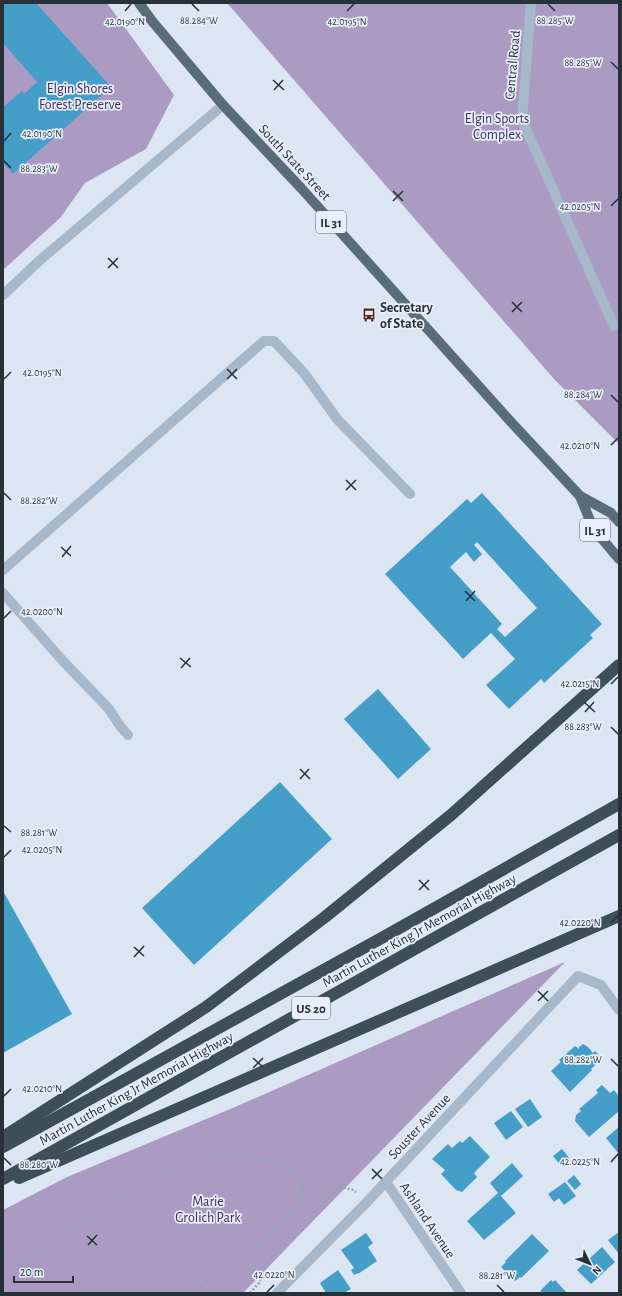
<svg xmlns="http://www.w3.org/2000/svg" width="622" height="1296" viewBox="0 0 622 1296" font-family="'Alegreya Sans',sans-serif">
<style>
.green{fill:#ab9bc2}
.building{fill:#449ec8;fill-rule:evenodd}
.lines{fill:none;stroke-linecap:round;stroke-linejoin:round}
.path{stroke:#92a4b7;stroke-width:2.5;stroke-dasharray:2 2;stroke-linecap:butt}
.minor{stroke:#a7b8cb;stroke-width:10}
.major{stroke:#596c7a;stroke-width:10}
.highway{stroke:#3f4f58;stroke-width:12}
.ticks{fill:none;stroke:#283137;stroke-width:1.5}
.labels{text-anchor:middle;stroke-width:3.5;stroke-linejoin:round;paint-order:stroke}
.shield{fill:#e8effa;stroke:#626a72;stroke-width:1}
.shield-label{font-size:13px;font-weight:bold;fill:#283137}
.street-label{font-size:14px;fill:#283137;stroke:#e8effa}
.park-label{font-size:14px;fill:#3e2b56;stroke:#e8effa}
.poi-label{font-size:14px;font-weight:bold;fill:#283137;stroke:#e8effa;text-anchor:start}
.ticks-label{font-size:10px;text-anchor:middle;fill:#283137;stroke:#e8effa;stroke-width:3.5;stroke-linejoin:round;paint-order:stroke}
</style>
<rect width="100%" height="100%" fill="#dce5f2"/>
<g class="green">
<path d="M3,3H107L174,95L146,149L85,183L60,218L3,270Z"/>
<path d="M227,3H619V444L554,379Z"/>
<path d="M565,962L243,1293H3V1210L67,1177L235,1107Z"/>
</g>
<g class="building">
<path d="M3,3H36L111,87L13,174L3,163V107L22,91L24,94L37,82L3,43Z"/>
<path d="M482,493L602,624L590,635L593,638L544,683L541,679L509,709L486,685L515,659L491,633L463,659L385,574L467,499L471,503ZM477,542L537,608L505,637L497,629L502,624L450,567L466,552L474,562L482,554L474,545Z"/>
<path d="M378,689L431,749L398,779L344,719Z"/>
<path d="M280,782L332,839L194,965L142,908Z"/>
<path d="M3,891L72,1014L3,1053Z"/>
<path d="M583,1044L588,1047L593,1053L595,1051L600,1056L597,1058L600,1061L591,1069L592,1070L570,1092L551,1071L561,1062L559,1060L575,1046L579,1049V1047Z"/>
<path d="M602,1085L610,1093L614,1090L619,1096V1111L589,1137L575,1121L576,1115L581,1111L579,1109L598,1093L596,1090Z"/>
<path d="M530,1099L542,1117L528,1127L515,1109Z"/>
<path d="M511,1111L523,1127L506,1140L494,1123Z"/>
<path d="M619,1127V1154L606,1138Z"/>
<path d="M470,1136L490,1157L474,1173L477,1177L462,1192L456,1190L441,1174L445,1170L432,1159L448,1144L452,1148L460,1141L462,1143Z"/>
<path d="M562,1149L570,1159L561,1166L553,1156Z"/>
<path d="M512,1163L523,1176L501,1196L516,1213L484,1240L467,1221L498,1193L490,1183Z"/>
<path d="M574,1175L581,1184L575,1190L567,1181Z"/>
<path d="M565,1182L576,1196L564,1205L559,1198L554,1202L548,1194Z"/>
<path d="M619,1232V1254L608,1240Z"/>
<path d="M366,1233L373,1243L368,1247L377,1261L358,1274V1273L354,1275L351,1270L354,1268L341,1250Z"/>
<path d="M532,1234L549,1251L521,1278L520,1277L515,1281L501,1267L506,1262L505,1261Z"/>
<path d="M602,1247L615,1262L591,1284L577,1270Z"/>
<path d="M338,1270L351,1289L344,1293H326L320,1283Z"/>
<path d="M551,1280L553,1282L555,1280L567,1293H541L542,1292L540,1291Z"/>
</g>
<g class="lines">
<g class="path">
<path d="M303,1187L316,1190L327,1198"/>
<path d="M3,1272L20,1264L49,1246L154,1176L191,1159L239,1153L269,1162L293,1173L303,1187L299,1203L281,1224L232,1265L198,1288L194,1293"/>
<path d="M250,1293L259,1283L270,1259L327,1198L341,1187L354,1190L356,1192"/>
</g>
<g class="minor">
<path d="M531,3L522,120L614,326"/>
<path d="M3,295L39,261L223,105"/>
<path d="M3,570L264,341H274L304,373L337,419L410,494"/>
<path d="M3,593L63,661L109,709L120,726L128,735"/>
<path d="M386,1182L461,1293"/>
<path d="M277,1293L366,1203L578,976L601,985L619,1010"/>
</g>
<g class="major">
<path d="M139,3L152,21L223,105L301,188L511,422L580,496L611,513L619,522"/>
<path d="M580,496L593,528L619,559"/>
</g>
<g class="highway">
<path d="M3,1137L206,1007L325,917L451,815L619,665"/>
<path d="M3,1147L387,935L619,804"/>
<path d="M19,1178L619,916"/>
<path d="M3,1179L619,835"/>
</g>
</g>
<path class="ticks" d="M192,4L199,11M548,4L555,11M125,11L131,4M347,11L354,4M611,62L618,69M273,80L284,90M274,90L283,80M4,141L11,133M4,161L11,168M393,191L403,201M393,201L403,191M611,206L618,199M108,258L118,268M108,268L118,258M512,302L522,312M512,312L522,302M227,369L237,379M4,379L11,372M227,379L237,369M611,395L618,402M611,445L618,438M346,480L356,490M346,490L356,480M4,493L11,500M61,547L71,556M62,557L71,546M465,591L475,601M466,601L475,591M4,618L11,611M180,658L191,667M181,668L190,658M611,684L618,677M584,702L595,712M585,712L594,702M611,727L618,734M300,769L310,779M300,779L309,769M4,826L11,832M4,857L11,850M419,880L429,890M419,890L429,880M611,923L618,916M134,947L144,956M134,957L144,946M538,991L548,1001M538,1001L548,991M253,1058L263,1067M611,1059L618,1066M253,1068L263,1058M4,1096L11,1089M4,1158L11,1165M611,1162L618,1154M372,1169L382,1179M372,1179L382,1169M87,1236L97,1245M88,1245L97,1235M497,1285L504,1292M267,1292L274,1285"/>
<defs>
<g id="bus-bare" transform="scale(1.08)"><path d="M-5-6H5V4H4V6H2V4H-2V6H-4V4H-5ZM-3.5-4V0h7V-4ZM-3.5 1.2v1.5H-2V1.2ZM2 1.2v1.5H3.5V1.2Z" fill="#5a251d" stroke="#e8effa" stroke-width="2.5" paint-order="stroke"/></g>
</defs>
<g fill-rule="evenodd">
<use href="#bus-bare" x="369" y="315"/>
</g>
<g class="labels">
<g class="shield">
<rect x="316" y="211" width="30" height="22" rx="3"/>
<rect x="580" y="519" width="30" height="22" rx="3"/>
<rect x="292" y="997" width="38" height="22" rx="3"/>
</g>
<g class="shield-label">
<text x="331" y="227">IL 31</text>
<text x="595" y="535">IL 31</text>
<text x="311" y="1013">US 20</text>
</g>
<g class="street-label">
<text transform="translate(512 65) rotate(-85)" y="5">Central Road</text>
<text transform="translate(295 162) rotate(47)" y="5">South State Street</text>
<text transform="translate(419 930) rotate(-29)" y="5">Martin Luther King Jr Memorial Highway</text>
<text transform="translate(136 1088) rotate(-29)" y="5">Martin Luther King Jr Memorial Highway</text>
<text transform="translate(419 1126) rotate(-47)" y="5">Souster Avenue</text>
<text transform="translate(428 1220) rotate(56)" y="5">Ashland Avenue</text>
</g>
<g class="park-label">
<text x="80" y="93">Elgin Shores<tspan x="80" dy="16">Forest Preserve</tspan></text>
<text x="497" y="123">Elgin Sports<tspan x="497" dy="16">Complex</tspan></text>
<text x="208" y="1206">Marie<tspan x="208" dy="16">Grolich Park</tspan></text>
</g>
<g class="poi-label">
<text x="380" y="312">Secretary<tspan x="380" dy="16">of State</tspan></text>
</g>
</g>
<g class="ticks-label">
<text x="555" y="24">88.285°W</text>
<text x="199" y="24">88.284°W</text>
<text x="125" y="25">42.0190°N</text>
<text x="347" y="25">42.0195°N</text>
<text x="583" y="66">88.285°W</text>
<text x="42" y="137">42.0190°N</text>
<text x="39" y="172">88.283°W</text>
<text x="580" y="210">42.0205°N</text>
<text x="42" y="376">42.0195°N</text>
<text x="583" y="398">88.284°W</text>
<text x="580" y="449">42.0210°N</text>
<text x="39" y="504">88.282°W</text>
<text x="42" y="615">42.0200°N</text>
<text x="580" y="687">42.0215°N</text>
<text x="583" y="730">88.283°W</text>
<text x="39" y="836">88.281°W</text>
<text x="42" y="853">42.0205°N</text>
<text x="580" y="926">42.0220°N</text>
<text x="583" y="1063">88.282°W</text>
<text x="42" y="1092">42.0210°N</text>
<text x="580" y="1165">42.0225°N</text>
<text x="39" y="1168">88.280°W</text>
<text x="274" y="1278">42.0220°N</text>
<text x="497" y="1279">88.281°W</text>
</g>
<rect width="622" height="1296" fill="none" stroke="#283137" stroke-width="8"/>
<g transform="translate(590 1264) rotate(133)" stroke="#e8effa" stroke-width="3" paint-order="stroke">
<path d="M0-3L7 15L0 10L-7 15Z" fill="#283137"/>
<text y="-6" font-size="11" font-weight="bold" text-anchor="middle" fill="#283137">N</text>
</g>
<path d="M14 1276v6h59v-6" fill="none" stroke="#283137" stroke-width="2"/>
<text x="20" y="1276" font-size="12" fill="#283137" stroke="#e8effa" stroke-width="3" paint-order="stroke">20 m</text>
</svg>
